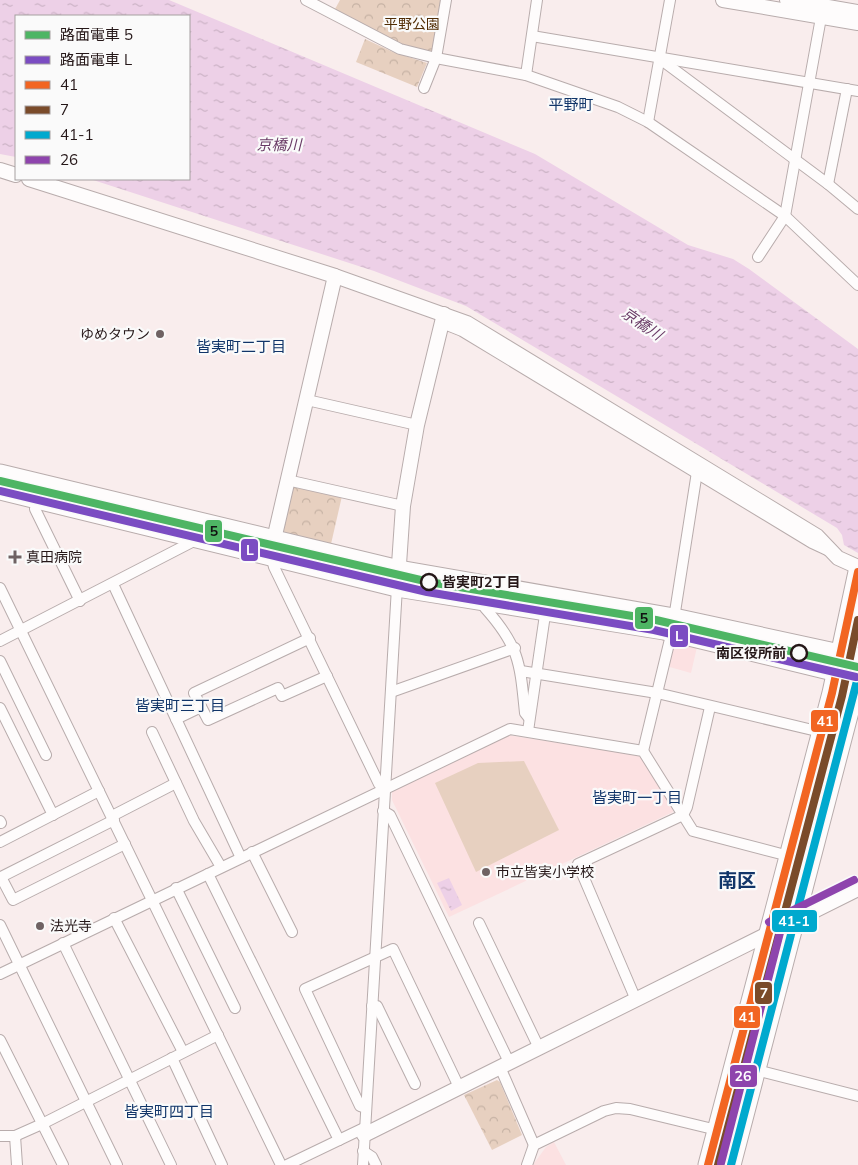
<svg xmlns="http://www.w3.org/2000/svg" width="858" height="1165" viewBox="0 0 858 1165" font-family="Mulish,'Noto Sans JP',sans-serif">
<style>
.built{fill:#fce1e2}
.grass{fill:#e7d0c0}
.forest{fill:url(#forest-crowns)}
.water{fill:url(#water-ripples)}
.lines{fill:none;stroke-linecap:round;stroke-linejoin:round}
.street-casing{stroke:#b8acac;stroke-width:12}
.secondary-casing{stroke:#b8acac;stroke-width:16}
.highway-casing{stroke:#b8acac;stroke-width:21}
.street{stroke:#fefcfc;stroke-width:10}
.secondary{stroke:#fefcfc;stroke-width:14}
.highway{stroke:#fefcfc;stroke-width:19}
.bus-1-casing{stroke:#fafafa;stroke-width:11}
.bus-2-casing{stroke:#fafafa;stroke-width:11}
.bus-3-casing{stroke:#fafafa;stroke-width:11}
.bus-4-casing{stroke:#fafafa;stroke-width:11}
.bus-1{stroke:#f26522;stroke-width:8}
.bus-2{stroke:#7a4b2a;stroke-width:8}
.bus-3{stroke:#00a9ce;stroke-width:8}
.bus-4{stroke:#8e44ad;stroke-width:8}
.tram-1-casing{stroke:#fafafa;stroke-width:11}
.tram-2-casing{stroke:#fafafa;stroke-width:11}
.tram-1{stroke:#4eb564;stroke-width:8}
.tram-2{stroke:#7b4cc2;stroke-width:8}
.poi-dot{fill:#6f6263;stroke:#fafafa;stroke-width:2}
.stop-dot{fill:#fafafa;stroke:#251718;stroke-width:2.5}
.labels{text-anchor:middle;stroke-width:4.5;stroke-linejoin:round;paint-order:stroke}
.park-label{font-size:14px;fill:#512d05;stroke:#fafafa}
.poi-label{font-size:14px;fill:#251718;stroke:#fafafa;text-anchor:start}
.stop-label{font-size:14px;font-weight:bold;fill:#251718;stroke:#fafafa;text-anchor:start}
.neighbourhood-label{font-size:15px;fill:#113569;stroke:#fafafa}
.water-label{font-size:15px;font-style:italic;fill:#693a66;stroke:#fafafa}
.district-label{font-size:19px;font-weight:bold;fill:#113569;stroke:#fafafa}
.line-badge{stroke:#fafafa;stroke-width:2}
.badge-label{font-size:14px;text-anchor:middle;font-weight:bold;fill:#fff}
.pale-badge-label{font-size:14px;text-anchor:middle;font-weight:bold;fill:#111}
</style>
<defs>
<pattern id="forest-crowns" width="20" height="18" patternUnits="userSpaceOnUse" patternTransform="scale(1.25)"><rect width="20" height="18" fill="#e7d0c0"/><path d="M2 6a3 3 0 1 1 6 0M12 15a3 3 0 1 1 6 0" fill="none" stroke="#c6b2a4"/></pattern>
<pattern id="water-ripples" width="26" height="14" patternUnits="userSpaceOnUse" patternTransform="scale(1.25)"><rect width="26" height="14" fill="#edd0e7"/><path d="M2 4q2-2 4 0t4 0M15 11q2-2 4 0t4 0" fill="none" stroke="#cbb2c5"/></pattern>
</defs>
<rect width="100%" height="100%" fill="#f9eded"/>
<g class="built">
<path d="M672,641L697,647L691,673L666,666Z"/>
<path d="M507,735L638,755L643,758L673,807V812L449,917L392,800V790Z"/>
<path d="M554,1142L566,1165H533L546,1147Z"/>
</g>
<path class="grass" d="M524,761L559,830L476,872L435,783L478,763Z"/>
<g class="forest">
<path d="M340,0H442L432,51L429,53L410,49L334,11Z"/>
<path d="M365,39L393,52L427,63L417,87L356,62Z"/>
<path d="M295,485L342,496L331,544L285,533L281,527L290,487Z"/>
<path d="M497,1080L500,1082L522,1135L492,1150L464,1095Z"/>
</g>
<g class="water">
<path d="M0,0H169L535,154L688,245L733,259L749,269L858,349V553L844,545L842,535L837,528L466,306L374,271L90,179H189V16H16V157L0,154Z"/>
<path d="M449,878L462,905L451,911L437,883Z"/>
</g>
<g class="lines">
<g class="street-casing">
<g id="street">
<path d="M306,0L400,49L436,58L526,75L618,107L648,122L785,216L858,285"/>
<path d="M532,36L858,91"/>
<path d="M660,59L828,184L858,209"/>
<path d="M526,75L537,0"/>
<path d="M424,88L436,58L446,0"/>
<path d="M648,122L670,0"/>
<path d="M828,184L847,89"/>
<path d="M758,257L785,216L822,12"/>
<path d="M442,323L462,331L812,543L827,550"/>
<path d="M307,400L417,425"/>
<path d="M287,480L403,506"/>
<path d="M38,499L35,509L80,601"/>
<path d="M271,555L274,567L379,784L384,789"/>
<path d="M113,584L241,858"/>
<path d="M0,588L281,1165"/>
<path d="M486,601L485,608C520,647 520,664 525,713L529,718"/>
<path d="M310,638L194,693L208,720L278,688L282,696L327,676"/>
<path d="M0,641L190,543L195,537"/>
<path d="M0,661L46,755"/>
<path d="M521,671L657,693L821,732"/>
<path d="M391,692L515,648"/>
<path d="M0,708L53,815"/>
<path d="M176,719L201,707"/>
<path d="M528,731L546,608"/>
<path d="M152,732L194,821L221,867"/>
<path d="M643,751L672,631L697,472"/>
<path d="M383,811L390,815L509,1062"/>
<path d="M112,816L176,783"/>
<path d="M114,820L1,877L13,900L125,844"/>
<path d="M0,821L1,823"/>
<path d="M0,842L99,791"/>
<path d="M252,852L292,932"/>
<path d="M208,874L339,1140"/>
<path d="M176,888L235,1008"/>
<path d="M114,918L183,1052"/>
<path d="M479,923L539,1048"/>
<path d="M0,925L117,1165"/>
<path d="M63,943L171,1165"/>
<path d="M0,974L510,729L643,751L693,831L789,856"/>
<path d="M636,1000L578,864L683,815L687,807L710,707"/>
<path d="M372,1006H377L415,1084"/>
<path d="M0,1040L63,1165"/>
<path d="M172,1058L222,1165"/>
<path d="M500,1067L534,1145"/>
<path d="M756,1070L858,1096"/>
<path d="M366,1108L360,1106L305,989L393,949L459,1087"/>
<path d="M0,1136H15L42,1124L218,1035"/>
<path d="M15,1136L17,1165"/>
<path d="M363,1151L372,1157L376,1165"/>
<path d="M287,1165L364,1128"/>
<path d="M363,1165L397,587"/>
<path d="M527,1165L534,1145L604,1111L616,1108L630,1109L717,1130"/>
</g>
</g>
<g class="secondary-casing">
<g id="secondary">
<path d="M723,0L858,23"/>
<path d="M787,0L858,12"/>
<path d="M0,170L16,175"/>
<path d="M29,179L335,276L467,323L817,536L838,558L858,567"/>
<path d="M272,548L335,276"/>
<path d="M398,579L403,506L417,425L444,314"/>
<path d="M364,1135L858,889"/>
</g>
</g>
<g class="highway-casing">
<g id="highway">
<path d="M0,474L399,570L674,618L858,658"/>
<path d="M0,490L397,587L664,630L858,677"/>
<path d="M708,1165L832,693L858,572"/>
<path d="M731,1165L858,677"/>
</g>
</g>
<use href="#street" class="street"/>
<use href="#secondary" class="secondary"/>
<use href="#highway" class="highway"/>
<g class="bus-1-casing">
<path id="bus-1" d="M708,1165L832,693L858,572"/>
</g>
<g class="bus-2-casing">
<path id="bus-2" d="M718,1165L842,696L858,620"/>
</g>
<g class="bus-3-casing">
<path id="bus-3" d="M731,1165L858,677"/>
</g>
<g class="bus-4-casing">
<g id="bus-4">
<path d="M769,922L854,880"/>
<path d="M721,1163L784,917"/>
</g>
</g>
<use href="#bus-1" class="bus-1"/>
<use href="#bus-2" class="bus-2"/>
<use href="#bus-3" class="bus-3"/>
<use href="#bus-4" class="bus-4"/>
<g class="tram-1-casing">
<path id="tram-1" d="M0,481L429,582L656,620L858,667"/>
</g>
<g class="tram-2-casing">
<path id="tram-2" d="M0,491L427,592L654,630L856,677"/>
</g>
<use href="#tram-1" class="tram-1"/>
<use href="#tram-2" class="tram-2"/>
</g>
<g class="poi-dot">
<circle cx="160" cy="334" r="5"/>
<path d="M12.5 549.5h5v5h5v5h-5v5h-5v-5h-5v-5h5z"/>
<circle cx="486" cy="872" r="5"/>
<circle cx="40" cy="926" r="5"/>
</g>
<g class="stop-dot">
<circle cx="429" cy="582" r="8"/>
<circle cx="799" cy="653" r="8"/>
</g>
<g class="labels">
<g class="park-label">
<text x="412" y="29">平野公園</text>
</g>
<g class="poi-label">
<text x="150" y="339" text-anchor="end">ゆめタウン</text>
<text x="26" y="562">真田病院</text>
<text x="496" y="877">市立皆実小学校</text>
<text x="50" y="931">法光寺</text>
</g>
<g class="stop-label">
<text x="442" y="587">皆実町2丁目</text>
<text x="786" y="658" text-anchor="end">南区役所前</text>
</g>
<g class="neighbourhood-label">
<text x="571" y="110">平野町</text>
<text x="241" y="352">皆実町二丁目</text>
<text x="180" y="711">皆実町三丁目</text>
<text x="637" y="803">皆実町一丁目</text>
<text x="169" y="1117">皆実町四丁目</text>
</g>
<g class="water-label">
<text x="279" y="150">京橋川</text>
<text transform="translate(642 324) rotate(34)" y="5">京橋川</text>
</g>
<g class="district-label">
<text x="737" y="887">南区</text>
</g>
</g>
<g class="line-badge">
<rect x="204" y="519" width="19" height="24" rx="5" fill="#4eb564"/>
<rect x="240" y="538" width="19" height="24" rx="5" fill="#7b4cc2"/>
<rect x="634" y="606" width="20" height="24" rx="5" fill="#4eb564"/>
<rect x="669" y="624" width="20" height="24" rx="5" fill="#7b4cc2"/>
<rect x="810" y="709" width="29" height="24" rx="5" fill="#f26522"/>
<rect x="771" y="909" width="47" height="24" rx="5" fill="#00a9ce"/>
<rect x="754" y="981" width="19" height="24" rx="5" fill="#7a4b2a"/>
<rect x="733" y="1005" width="28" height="24" rx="5" fill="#f26522"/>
<rect x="729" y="1064" width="29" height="24" rx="5" fill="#8e44ad"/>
</g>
<g class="badge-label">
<text x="250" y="555">L</text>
<text x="679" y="641">L</text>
<text x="825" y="726">41</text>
<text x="794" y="926">41-1</text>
<text x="764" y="998">7</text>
<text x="747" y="1022">41</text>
<text x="743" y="1081">26</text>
</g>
<g class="pale-badge-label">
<text x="214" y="536">5</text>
<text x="644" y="623">5</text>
</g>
<rect x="15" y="15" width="175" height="165" fill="#fafafa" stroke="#a59fa0"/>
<rect x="25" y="31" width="25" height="8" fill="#4eb564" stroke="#a59fa0"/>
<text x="60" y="40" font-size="15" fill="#251718">路面電車 5</text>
<rect x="25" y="56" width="25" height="8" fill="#7b4cc2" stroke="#a59fa0"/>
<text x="60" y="65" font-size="15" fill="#251718">路面電車 L</text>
<rect x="25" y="81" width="25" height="8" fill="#f26522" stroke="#a59fa0"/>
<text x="60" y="90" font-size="15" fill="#251718">41</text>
<rect x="25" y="106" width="25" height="8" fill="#7a4b2a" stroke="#a59fa0"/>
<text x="60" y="115" font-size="15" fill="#251718">7</text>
<rect x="25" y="131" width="25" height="8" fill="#00a9ce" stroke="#a59fa0"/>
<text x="60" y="140" font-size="15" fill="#251718">41-1</text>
<rect x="25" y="156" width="25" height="8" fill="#8e44ad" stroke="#a59fa0"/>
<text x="60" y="165" font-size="15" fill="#251718">26</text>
</svg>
